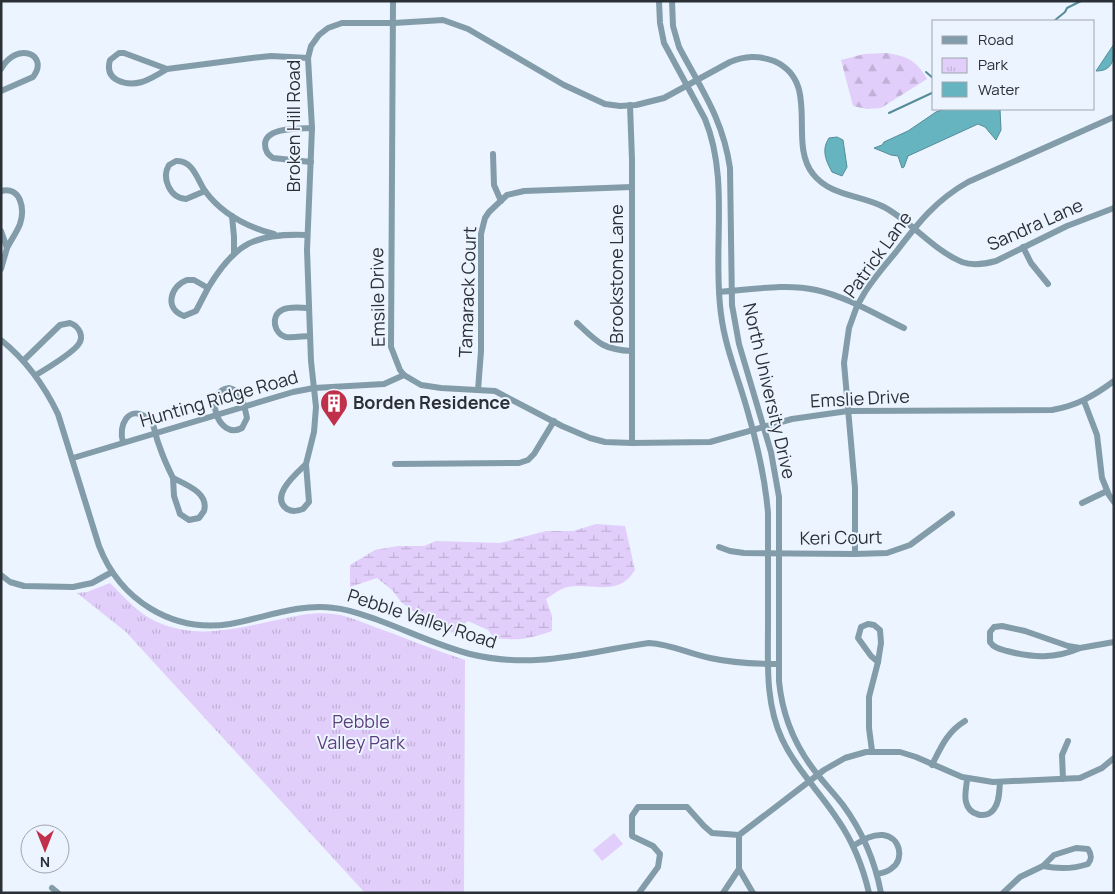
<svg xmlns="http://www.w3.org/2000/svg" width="1115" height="894" viewBox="0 0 1115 894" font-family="Manrope,sans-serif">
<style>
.grass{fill:#e1cefa}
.forest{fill:url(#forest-firs)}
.wetland{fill:url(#wetland-marsh)}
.park{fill:url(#park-tufts)}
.water{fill:#67b4c1;stroke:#558c98}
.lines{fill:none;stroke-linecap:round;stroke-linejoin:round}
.stream{stroke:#558c98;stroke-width:2}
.minor{stroke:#839caa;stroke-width:6}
.labels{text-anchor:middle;stroke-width:4;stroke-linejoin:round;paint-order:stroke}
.street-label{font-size:18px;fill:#2b3037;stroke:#ecf4ff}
.poi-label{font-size:18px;font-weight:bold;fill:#2b3037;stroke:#ecf4ff;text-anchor:start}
.park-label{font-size:18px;fill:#5e3e7f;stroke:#ecf4ff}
</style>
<defs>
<pattern id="forest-firs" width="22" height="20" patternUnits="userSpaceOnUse" patternTransform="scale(1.25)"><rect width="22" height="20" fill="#e1cefa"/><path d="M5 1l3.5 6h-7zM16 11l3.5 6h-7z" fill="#c1b1d7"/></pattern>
<pattern id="wetland-marsh" width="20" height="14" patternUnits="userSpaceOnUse" patternTransform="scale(1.25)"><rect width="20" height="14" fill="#e1cefa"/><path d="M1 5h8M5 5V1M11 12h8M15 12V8" fill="none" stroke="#c1b1d7"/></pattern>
<pattern id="park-tufts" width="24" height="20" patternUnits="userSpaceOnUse" patternTransform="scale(1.25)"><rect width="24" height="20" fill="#e1cefa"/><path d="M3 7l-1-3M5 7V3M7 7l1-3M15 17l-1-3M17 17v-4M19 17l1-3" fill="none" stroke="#c1b1d7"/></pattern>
</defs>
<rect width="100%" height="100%" fill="#ecf4ff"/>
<path class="grass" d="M614,833L623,844L602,861L593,850Z"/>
<path class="forest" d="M886,53C907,56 916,60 927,79L881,108L867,109L853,106L841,60L864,54Z"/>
<path class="wetland" d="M596,524L625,526L635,570C618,598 592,582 567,587C560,589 552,595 546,599L552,616V631C528,639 520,641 494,638L488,630L468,621L461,627L458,633L449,632L418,615L401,602L393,591L377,578L350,587V565L375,550L398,546H424L436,541L500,543L546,531H573Z"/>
<path class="park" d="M110,583C121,594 131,605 143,614C183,641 229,631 272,621C292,617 312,611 332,614C346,615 359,621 372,626C403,637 434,650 465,660L464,893H365L126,632L77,593L87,592Z"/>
<g class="water">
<path d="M1114,44C1114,58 1114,71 1096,71Z"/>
<path d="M945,109H1000L1001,130L996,140L985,127L978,124L908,156L904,167L902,168L898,156L891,155L874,148L882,145L884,142L908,131L936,112Z"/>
<path d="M837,137L843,140L847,167L842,176L832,172C826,161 821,150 829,138Z"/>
</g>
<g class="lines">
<g class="stream">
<path d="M1054,21L1065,12L1067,8L1081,1"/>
<path d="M926,72L934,79"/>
<path d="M889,113L934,92"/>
</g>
<g class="minor">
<path d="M393,1L391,347L400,370L404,375L421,385L441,388L495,391L562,426L590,438L605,442L632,443L710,442L792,419L848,411L1052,410C1076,406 1094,396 1114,381"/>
<path d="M659,1L660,23L664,43L705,119C730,180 712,250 721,314C725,347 738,377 747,409C757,443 765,477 768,513C768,550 768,586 768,623C768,663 765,702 782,739C796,769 820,792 838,820C853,842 863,867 869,893"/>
<path d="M672,1L673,26L679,47C701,89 723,119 730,168L732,305L739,344L771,452L779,497V681C782,713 793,741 811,766C821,780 833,792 843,805C862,831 875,861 881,893"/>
<path d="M119,53H124L167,69C159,74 151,79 142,82C126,86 104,81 110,60Z"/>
<path d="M1,69C17,40 50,55 33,77L1,91"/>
<path d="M167,69L252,58L271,56L308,58"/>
<path d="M630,105L632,160V443"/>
<path d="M493,154L494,185L501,201"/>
<path d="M176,161C193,160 197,179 205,191L186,199C170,198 161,178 169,165Z"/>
<path d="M311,162L273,158C268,155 265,151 265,144C266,127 299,129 312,128"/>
<path d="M1,191C21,186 25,209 20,224C17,232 11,240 7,248L1,231"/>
<path d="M205,191C222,214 247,227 274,234"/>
<path d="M232,216L234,237V253"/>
<path d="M1023,247L1031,263L1048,284"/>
<path d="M1,269L7,248"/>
<path d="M187,280H194L208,288L196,311L184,316C164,309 170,286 187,280Z"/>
<path d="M208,288C235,243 255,233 307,235"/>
<path d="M719,292C750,290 785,283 816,290C845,296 877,315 904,328"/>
<path d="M309,308C301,308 289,306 282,310C270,316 274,334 286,337C294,338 303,336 310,336"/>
<path d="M577,323C597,342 603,350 632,351"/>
<path d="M1,340C26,360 44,385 58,414L99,546C120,600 172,633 230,624C264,618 299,603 334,608C349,609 363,615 378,620C408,631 439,646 470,654C535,670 586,652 649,643C671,644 689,654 710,658C733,663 756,664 779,664"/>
<path d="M24,360L60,325L70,323C79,326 85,337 78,345C71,354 46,369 36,375"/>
<path d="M229,388C243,391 244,406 247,418L242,428C218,441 202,391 229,388Z"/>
<path d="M478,390L481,351V234L485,218L489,212L507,195L524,191L632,187"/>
<path d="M1084,401L1097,435L1102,478L1109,495L1114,502"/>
<path d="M123,442C118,426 128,405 146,417C149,418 151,420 152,422C155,429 156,438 159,445C163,457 168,468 173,478"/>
<path d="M73,458L293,392L314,388L384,384L404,375"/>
<path d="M306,464L314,432L316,407L311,361L307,250L312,128L308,58L311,46L319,35L328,28L342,23H394L443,20L468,29L564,85L605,104L620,106L636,105L664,98L730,62C745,56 758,55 774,61C822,82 787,142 813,174C830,196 861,195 884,207C912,222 933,250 962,262C973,266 985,264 996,261L1067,226L1114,208"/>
<path d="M306,464L309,502L303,509C297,511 293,512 287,509C269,496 297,473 306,464Z"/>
<path d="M395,464L519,463L528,460L534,454L554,421"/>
<path d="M173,478C187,485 209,493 204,511L199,518L189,520L180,514L174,496Z"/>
<path d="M1082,503L1107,491"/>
<path d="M719,547L730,551L744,553L855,554L887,553L910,545L952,514"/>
<path d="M855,554V488L844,363L849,328L857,306L865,292C874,278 885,265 896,252C918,223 936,200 968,182L1114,117"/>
<path d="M1,575L10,582L24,586L73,587L92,583L112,572"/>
<path d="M868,624L874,625L880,630L881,643L878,662L871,656L858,638L861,627Z"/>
<path d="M1002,626L1025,631L1068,646L1080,648C1055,659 1033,658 1007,651C1000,649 994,648 990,642V632L994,627Z"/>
<path d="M1080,648L1114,642"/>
<path d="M872,751L869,728V697L878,662"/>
<path d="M932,765C941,747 947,732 965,721"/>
<path d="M967,778C967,785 964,795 966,802C969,815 986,820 994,809C1000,801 999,791 1000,782"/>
<path d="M1063,779L1062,755L1068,741"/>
<path d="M853,846C863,840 872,834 883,835C900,837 905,859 892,868C888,872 882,873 877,874"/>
<path d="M1076,848L1088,849C1092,855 1092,859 1088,864C1073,869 1058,869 1043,866L1054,855Z"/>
<path d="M52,888L58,893"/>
<path d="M639,893L658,867L660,854L653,846L632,836V816L638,807H687L704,826L712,833L739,835"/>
<path d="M723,893L739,869"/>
<path d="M753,893L739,869V835L824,770L845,758L866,752H900L916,757L962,777L993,782L1080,778L1102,768L1114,758"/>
<path d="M1003,893L1020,877L1043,866"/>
</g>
</g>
<defs>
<g id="building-pin" transform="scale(1.4375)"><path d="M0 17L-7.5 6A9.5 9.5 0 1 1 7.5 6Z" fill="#c0304a" stroke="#ecf4ff"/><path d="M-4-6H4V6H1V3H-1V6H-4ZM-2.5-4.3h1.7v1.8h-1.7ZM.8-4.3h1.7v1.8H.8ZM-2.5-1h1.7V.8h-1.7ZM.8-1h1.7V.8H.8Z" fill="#fff"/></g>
</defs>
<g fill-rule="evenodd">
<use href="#building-pin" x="334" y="403"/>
</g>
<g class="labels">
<g class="street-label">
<text transform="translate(294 126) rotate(-90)" y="6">Broken Hill Road</text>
<text transform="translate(1035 225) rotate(-24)" y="6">Sandra Lane</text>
<text transform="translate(878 255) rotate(-54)" y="6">Patrick Lane</text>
<text transform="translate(617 274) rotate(-90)" y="6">Brookstone Lane</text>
<text transform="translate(468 292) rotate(-88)" y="6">Tamarack Court</text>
<text transform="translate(378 297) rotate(-91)" y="6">Emsile Drive</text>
<text transform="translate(769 391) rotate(77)" y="6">North University Drive</text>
<text transform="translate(219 399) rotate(-16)" y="6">Hunting Ridge Road</text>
<text transform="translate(860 399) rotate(-3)" y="6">Emslie Drive</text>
<text transform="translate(841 538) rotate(-1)" y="6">Keri Court</text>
<text transform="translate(422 619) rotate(18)" y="6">Pebble Valley Road</text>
</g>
<g class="poi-label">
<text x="353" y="409">Borden Residence</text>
</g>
<g class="park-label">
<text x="361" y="728">Pebble<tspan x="361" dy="21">Valley Park</tspan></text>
</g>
</g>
<rect width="1115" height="894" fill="none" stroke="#2b3037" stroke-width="5"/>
<rect x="932" y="20" width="162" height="90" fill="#ecf4ff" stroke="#9fa6af"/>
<rect x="942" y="36" width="25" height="8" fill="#839caa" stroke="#9fa6af"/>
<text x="978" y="45" font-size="15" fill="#2b3037">Road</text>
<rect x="942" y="58" width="25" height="15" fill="url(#park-tufts)" stroke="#9fa6af"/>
<text x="978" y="70" font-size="15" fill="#2b3037">Park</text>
<rect x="942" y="82" width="25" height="15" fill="#67b4c1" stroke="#9fa6af"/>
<text x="978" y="95" font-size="15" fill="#2b3037">Water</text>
<g transform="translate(45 849) rotate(180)"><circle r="24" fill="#ecf4ff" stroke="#9fa6af"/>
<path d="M0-4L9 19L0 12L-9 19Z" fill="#c0304a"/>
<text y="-8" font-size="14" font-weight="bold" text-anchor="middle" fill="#2b3037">N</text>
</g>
</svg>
